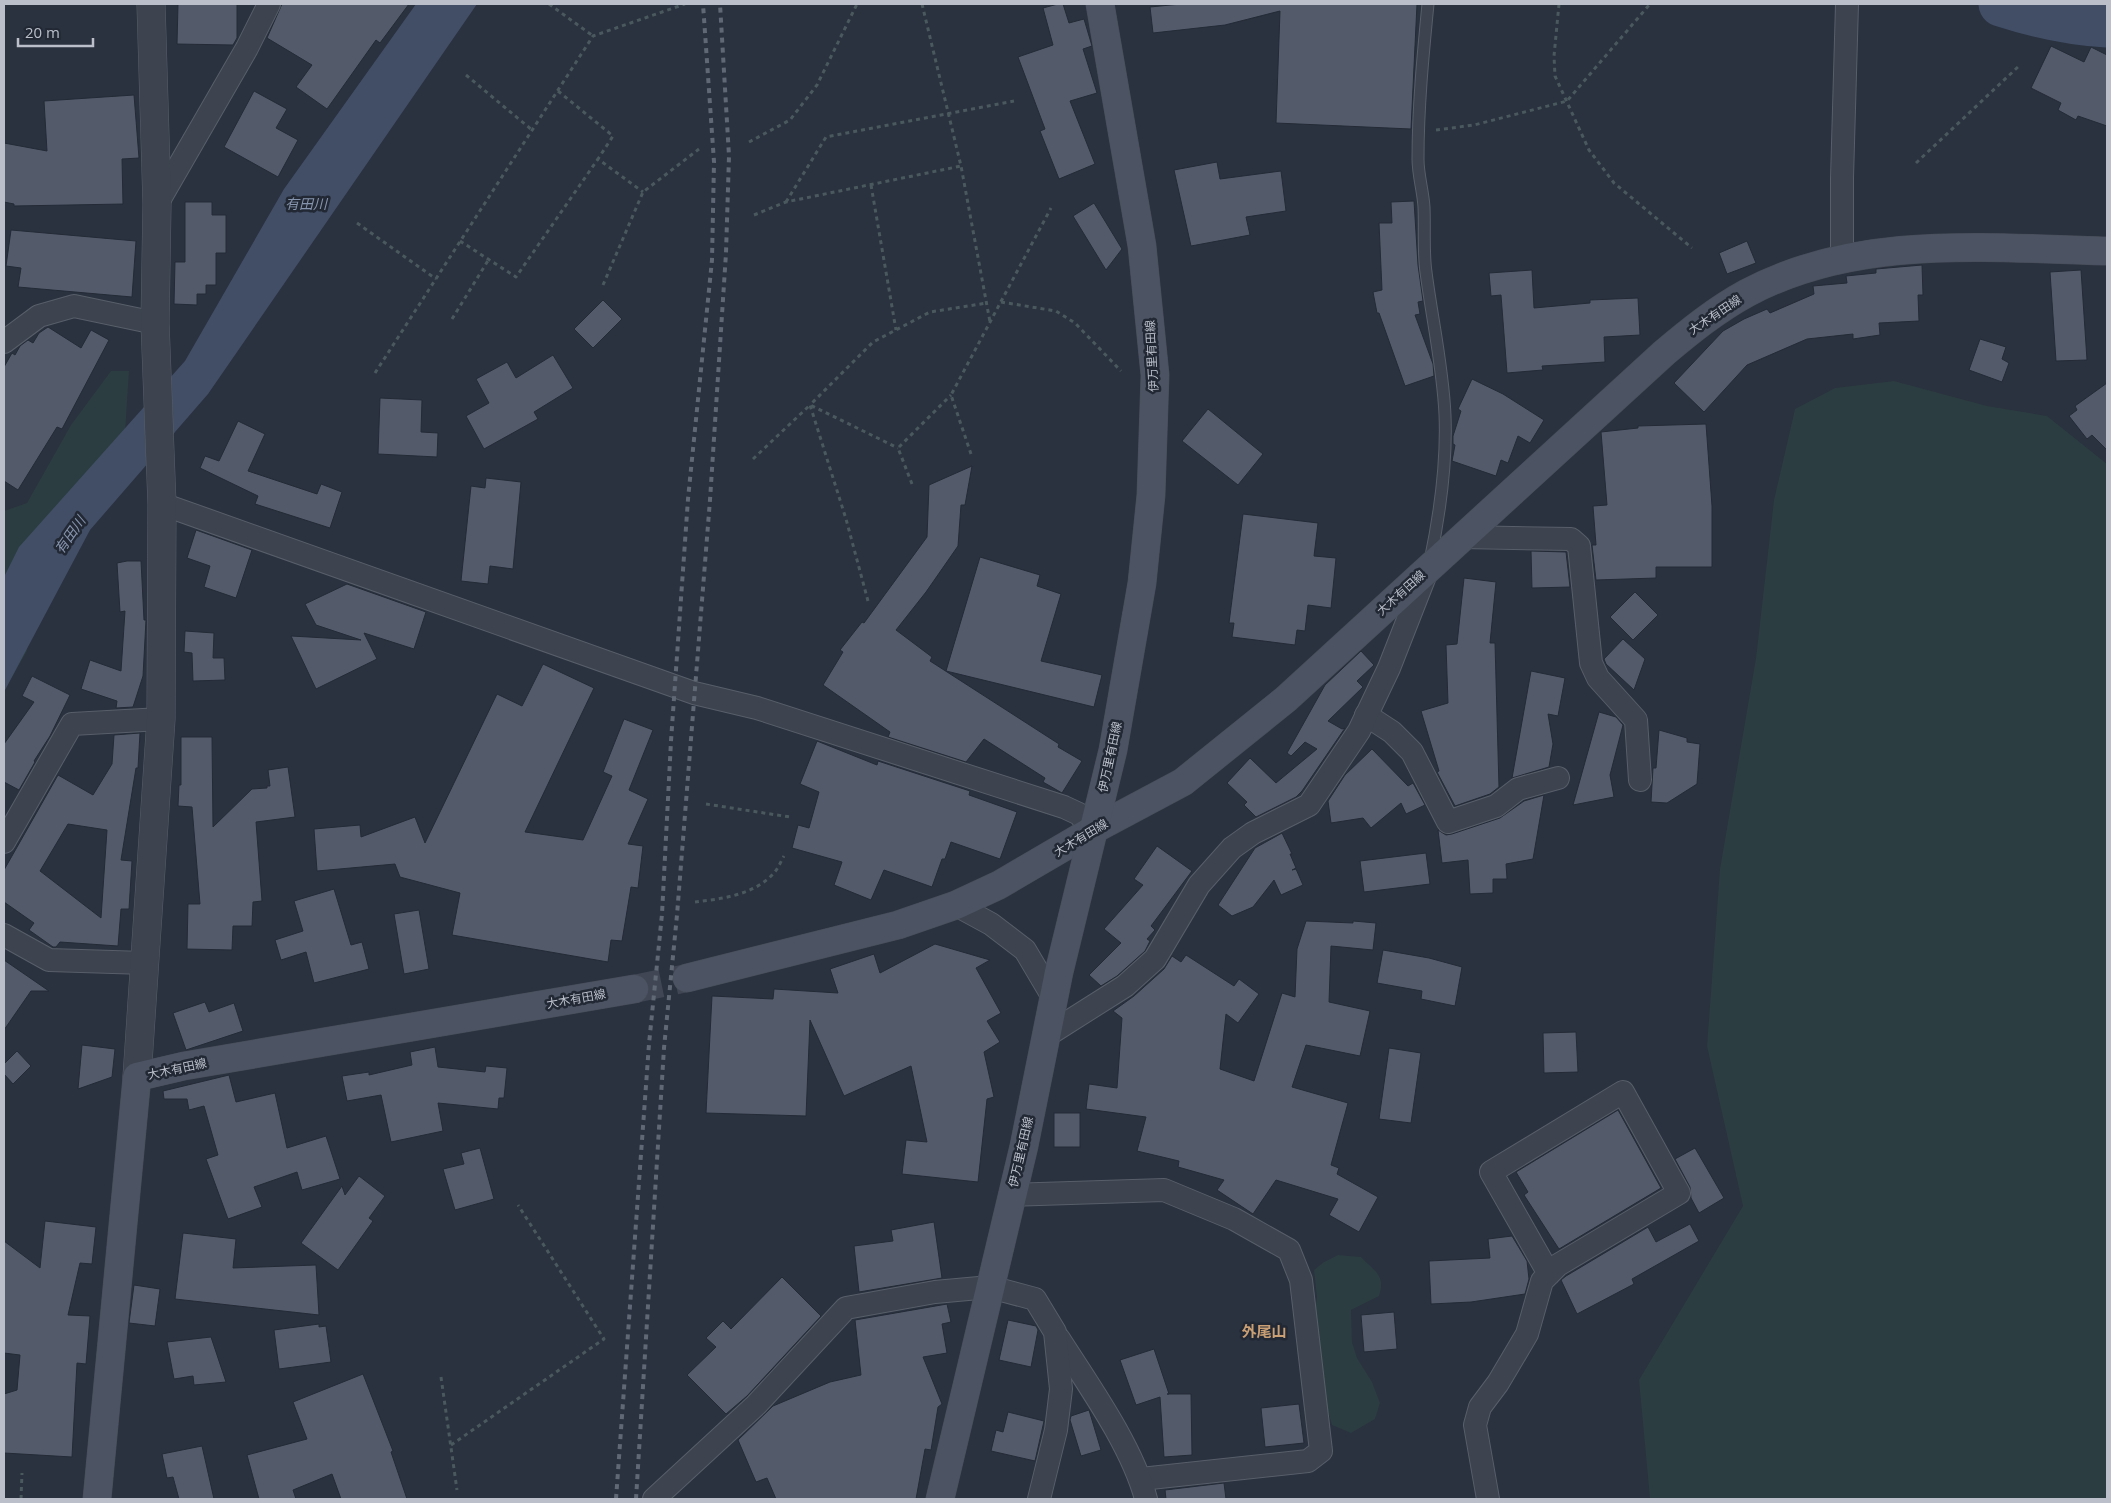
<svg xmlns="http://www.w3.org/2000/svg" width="2111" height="1503" viewBox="0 0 2111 1503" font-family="'Open Sans','Noto Sans JP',sans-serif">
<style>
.green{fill:#2b3d40}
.water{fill:#414e66}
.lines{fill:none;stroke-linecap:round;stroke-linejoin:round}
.river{stroke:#414e66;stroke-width:45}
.building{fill:#535a6a;stroke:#242b37;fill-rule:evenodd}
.secondary-tunnel{stroke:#404654;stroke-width:28;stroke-dasharray:28 14;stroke-linecap:butt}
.service-casing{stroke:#585f6a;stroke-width:13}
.minor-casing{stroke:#585f6a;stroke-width:24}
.tertiary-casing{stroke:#585f6a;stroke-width:29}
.secondary-casing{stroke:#474d59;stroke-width:29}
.path{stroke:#4a595d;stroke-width:3;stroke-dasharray:4 4;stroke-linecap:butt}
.service{stroke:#3d444f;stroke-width:11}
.minor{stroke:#3d444f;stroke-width:22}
.tertiary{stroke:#3d444f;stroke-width:28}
.secondary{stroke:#4c5362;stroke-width:28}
.rail{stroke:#606876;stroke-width:4;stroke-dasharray:5 5;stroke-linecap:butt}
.labels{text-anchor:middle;stroke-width:5;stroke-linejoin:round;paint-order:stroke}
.street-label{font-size:12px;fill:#babfca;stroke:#222935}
.water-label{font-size:14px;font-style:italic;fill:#8694ad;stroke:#222935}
.quarter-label{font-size:15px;font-weight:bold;fill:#ca9f74;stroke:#222935}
</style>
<rect width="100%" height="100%" fill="#2a313f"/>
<g class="green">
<path d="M111,371H129L125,433L20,593L27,651L4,691V511L27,503L71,425Z"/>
<path d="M1894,381L1987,406L2047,416L2107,464V1499H1650L1639,1380L1743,1206L1707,1046L1720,869L1756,658L1774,500L1795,409L1835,388Z"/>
<path d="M1338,1255L1361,1257C1375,1272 1386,1275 1379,1296L1351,1310L1352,1342L1357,1358L1372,1382L1380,1403L1375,1419L1351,1433L1332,1425L1325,1401L1314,1321L1317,1297L1314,1270L1324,1262Z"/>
</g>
<path class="water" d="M416,4H477L208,394L90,530L4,692V577L19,547L185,361L284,189Z"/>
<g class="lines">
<path class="river" d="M2001,4C2035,15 2071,23 2107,25"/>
</g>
<g class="building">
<path d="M178,4H237V38L233,45L177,44Z"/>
<path d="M282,4H409L380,43L376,40L327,109L296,87L312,65L267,38Z"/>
<path d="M1058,4H1063L1069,23L1084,19L1092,46L1083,49L1097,93L1070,101L1095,164L1059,179L1040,131L1045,129L1018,57L1053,45L1043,8Z"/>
<path d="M1181,4H1417L1411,129L1276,123L1280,11L1225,25L1153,33L1150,7Z"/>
<path d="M2051,46L2084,62L2091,47L2107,55V126L2078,116L2076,120L2058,110L2061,103L2031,88Z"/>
<path d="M254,91L287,109L276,128L298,140L278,177L224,147Z"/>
<path d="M134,95L139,158L122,159L123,204L14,206V204L4,202V143L47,151L44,101Z"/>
<path d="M1217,162L1220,179L1281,171L1286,211L1246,217L1250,235L1191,246L1174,170Z"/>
<path d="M1414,201L1418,265L1423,301L1418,302L1420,314L1415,315L1433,364L1434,376L1405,386L1379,313H1377L1373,292L1382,290L1379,223H1392L1391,202Z"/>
<path d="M185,202H212V215H226V253H216V285H206V294H197V305L174,304L175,262H185Z"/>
<path d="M1094,203L1122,249L1106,270L1073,216Z"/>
<path d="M11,230L136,241L132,297L18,287L21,268L6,266Z"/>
<path d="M1747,241L1756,263L1727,274L1719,253Z"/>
<path d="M1922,265L1923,295H1918L1919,321L1879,323L1880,335L1853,339V334L1807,339L1747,365L1704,412L1674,383L1723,331L1744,319L1767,309L1770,313L1814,294L1813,286L1847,283L1846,276L1876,273V269Z"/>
<path d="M1532,270L1534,308L1590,303V300L1638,298L1640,335L1604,337L1605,362L1542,366L1543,370L1507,373L1501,295L1491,296L1489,273Z"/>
<path d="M2081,270L2087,360L2056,361L2050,272Z"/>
<path d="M603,300L622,319L593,348L574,329Z"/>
<path d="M48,327L81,348L91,330L109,340L62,429L57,427L18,490L4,481V367L12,353L15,355L20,346L28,340L33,343L39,333Z"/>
<path d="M1980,339L2006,347L2002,359L2009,363L2002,382L1969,370Z"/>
<path d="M553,355L573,388L534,412L538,419L484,449L466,416L489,403L476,379L507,362L516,378Z"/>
<path d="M1472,379L1503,394L1544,420L1530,443L1518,436L1508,463L1501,460L1496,476L1452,461L1455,445L1453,444V436L1461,411L1458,409Z"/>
<path d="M2107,383V450L2092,435L2087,439L2069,416L2077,410L2075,406Z"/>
<path d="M380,398L422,400L421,432L438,433L437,457L378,454Z"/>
<path d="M1208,409L1263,454L1238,485L1182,441Z"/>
<path d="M238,421L265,434L248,471L317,494L321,484L342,492L330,528L255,504L258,496L200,468L205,456L219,461Z"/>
<path d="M1706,424L1712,506V567H1656V578L1596,580L1592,545H1596L1593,506L1607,505L1601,432L1638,428V426Z"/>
<path d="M972,466L965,505H961L958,546L926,592L896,630L932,657L930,661L1059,744L1058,747L1082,761L1062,793L1043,782L1045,778L984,739L966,762L888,737L890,732L823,685L843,652L840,650L862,622L864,623L927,537L929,485Z"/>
<path d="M486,478L521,482L513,569L490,566L488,584L461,581L471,486L485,488Z"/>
<path d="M1243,514L1318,523L1314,556L1336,558L1331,608L1308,605L1305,631L1297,630L1295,645L1232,637L1234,623H1229Z"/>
<path d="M196,530L252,550L236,598L204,587L210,566L187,558Z"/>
<path d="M1531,551L1566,552L1570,587L1532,588Z"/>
<path d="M980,557L1040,575L1037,586L1061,594L1041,661L1102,675L1094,707L946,671Z"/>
<path d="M127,561H141L144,620H146L143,676L133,707L116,708L117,701L81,689L90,660L121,671L125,611L120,612L117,563Z"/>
<path d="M1464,578L1496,582L1490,643H1495L1499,787L1490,794L1455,806L1437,772L1439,771L1421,711L1448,703L1446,645L1457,644Z"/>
<path d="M347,584L426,612L414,649L364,633L377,659L316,689L291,636L361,640L316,625L305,604Z"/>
<path d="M1635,592L1658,615L1633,640L1610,617Z"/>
<path d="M185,631L214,633L213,658H224L225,680L193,681L192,653L184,652Z"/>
<path d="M1623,639L1645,659L1634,690L1606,664L1604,659Z"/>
<path d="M1361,651L1374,665L1357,681L1363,687L1328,721L1342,729L1345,728L1302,791L1296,797L1256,817L1244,805L1247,802L1227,783L1250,758L1276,783L1317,749L1305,742L1291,756L1287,753L1325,685Z"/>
<path d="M543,664L594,688L525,832L583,840L612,776L603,772L624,719L653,730L629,790L648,799L628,844L643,846L638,888L631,887L622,941L611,940L608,962L452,935L460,893L400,877L395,864L317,871L314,829L360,825L361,837L415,817L425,843L497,694L522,706Z"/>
<path d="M1531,671L1565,678L1558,716L1548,714L1553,744L1549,767L1512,778Z"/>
<path d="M32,676L70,695L50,736L34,761L35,762L19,790L4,782V744L34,702L22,696Z"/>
<path d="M1599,712L1616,717L1623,725L1610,775L1614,797L1573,805Z"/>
<path d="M1659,730L1687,738V742L1700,744L1697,784L1667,803L1651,802L1653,768H1656Z"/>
<path d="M140,733L138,768H136L121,860L132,861L129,909H121L118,946L60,942L56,947H53L29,930L34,923L4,902V870L58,775L93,795L112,764L114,735ZM68,824L107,830L101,918L40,871Z"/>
<path d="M181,737H212L213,827L252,789L267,788V786H270L268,770L288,767L295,817L256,822L262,901L253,902L252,926H233L232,950L187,949L188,904H200L192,807L178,806L179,785H181Z"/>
<path d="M817,741L877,765L878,761L970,791L969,795L1017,812L1000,859L951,842L945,859H942L932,887L884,870L871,900L834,885L842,862L792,848L798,825L809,828L819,792L800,784Z"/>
<path d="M1372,749L1408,786L1413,783L1425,805L1406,814L1401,803L1371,828L1363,818L1331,823L1328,801L1345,775Z"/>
<path d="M1544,795L1533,859L1506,864L1507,879H1493V893L1470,894L1468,860L1442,863L1438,830L1446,835L1452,834L1500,818L1524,801Z"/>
<path d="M1282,833L1292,854H1290L1296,868L1292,870L1296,869L1303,885L1281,895L1274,880L1253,907L1232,916L1218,905L1255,848Z"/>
<path d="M1157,846L1192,871L1151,926L1155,930L1147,939L1150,941L1145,951L1117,976L1101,986L1089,975L1121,943L1104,929L1143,885L1134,879Z"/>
<path d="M1426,853L1430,884L1364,892L1360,861Z"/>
<path d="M334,889L351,945L362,942L369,969L314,983L306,952L281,960L275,940L303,931L294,901Z"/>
<path d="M419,910L429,969L404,974L394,914Z"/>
<path d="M1306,921L1353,923V921L1376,923L1373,950L1331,946L1329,1002L1370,1011L1360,1056L1306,1045L1292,1087L1348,1103L1331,1165L1339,1168L1337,1174L1378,1197L1359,1232L1329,1215L1338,1199L1276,1180L1253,1214L1217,1190L1224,1180L1178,1167L1179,1161L1137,1151L1146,1117L1086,1109L1089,1084L1117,1088L1122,1018L1113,1011L1134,996L1164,969L1172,956L1181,962L1186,955L1234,986L1239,979L1259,994L1238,1023L1226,1014L1220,1069L1254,1081L1282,993L1295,997L1297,949Z"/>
<path d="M935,944L990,960L976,968L1001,1013L987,1021L1000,1042L984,1052L994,1097L987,1099L978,1182L902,1174L906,1140L927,1142L911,1066L844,1096L810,1020L806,1116L706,1113L712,996L773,999L774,989L838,993L830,969L874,954L880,973Z"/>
<path d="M1383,950L1429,958L1462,967L1455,1006L1421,999L1422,991L1377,983Z"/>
<path d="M4,960L49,991H31L4,1030Z"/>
<path d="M205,1002L209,1012L234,1003L243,1031L186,1050L173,1013Z"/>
<path d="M1576,1032L1578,1072L1544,1073L1543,1033Z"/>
<path d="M82,1045L115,1049L112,1077L78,1089Z"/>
<path d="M435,1047L438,1067L485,1072L486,1066L507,1068L504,1098H499L498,1109L438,1103L443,1131L391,1142L381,1095L347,1101L342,1076L369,1072V1075L412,1065L410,1052Z"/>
<path d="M1389,1048L1421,1053L1411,1123L1379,1119Z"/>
<path d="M17,1051L31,1066L13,1084L4,1074V1064Z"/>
<path d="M229,1075L236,1102L275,1093L287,1148L326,1136L340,1179L302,1190L297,1172L254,1187L262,1207L228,1219L206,1159L218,1155L204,1106L189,1110L187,1099H164L163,1091Z"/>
<path d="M1618,1110L1661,1188L1559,1249L1524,1195L1528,1192L1516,1172Z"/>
<rect x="1054" y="1113" width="26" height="34"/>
<path d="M480,1148L494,1199L455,1210L443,1169L464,1164L461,1153Z"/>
<path d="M1695,1148L1724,1198L1699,1213L1691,1198L1690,1187L1675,1159Z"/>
<path d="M359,1176L385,1196L369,1218L373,1221L338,1270L301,1243L342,1186L345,1195Z"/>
<path d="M45,1221L96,1227L92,1264L80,1263L68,1315L90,1316L86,1364L77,1363L72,1457L4,1453V1394L17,1390L20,1355L4,1353V1241L40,1268Z"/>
<path d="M934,1222L942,1278L859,1292L854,1246L893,1241L891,1230Z"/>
<path d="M1690,1224L1699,1241L1632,1279L1634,1284L1577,1314L1561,1280L1566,1276L1648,1227L1656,1242Z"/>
<path d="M183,1233L236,1239L233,1268L316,1265L319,1315L175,1299Z"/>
<path d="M1512,1236L1527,1261L1529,1279L1525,1294L1471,1302L1431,1304L1429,1261L1490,1258L1488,1239Z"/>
<path d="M782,1277L821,1316L747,1396L726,1414L687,1375L716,1347L706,1338L723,1321L731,1329Z"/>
<path d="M134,1285L160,1289L155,1326L129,1323Z"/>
<path d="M947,1304L951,1322L942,1324L947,1353L923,1357L942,1404L938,1407L931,1450L925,1449L916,1499H776L767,1478L756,1482L738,1440L773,1406L830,1382L861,1375L855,1320Z"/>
<path d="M1394,1312L1397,1349L1364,1352L1361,1315Z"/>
<path d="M1008,1320L1036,1326L1038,1330L1031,1367L999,1360Z"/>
<path d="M319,1324V1327L326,1326L331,1362L279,1369L274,1330Z"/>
<path d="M211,1337L226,1382L194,1385L193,1376L174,1379L167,1342Z"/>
<path d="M1154,1349L1169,1394H1167H1191L1192,1455L1164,1457L1160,1397L1136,1405L1120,1360Z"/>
<path d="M363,1374L393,1451L391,1452L407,1499H341L332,1474L293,1490L296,1499H259L247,1455L307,1439L293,1402Z"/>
<path d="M1299,1404L1304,1443L1265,1447L1261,1408Z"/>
<path d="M1089,1410L1101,1450L1081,1456L1070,1420L1071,1416Z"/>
<path d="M1008,1412L1044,1421L1035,1461L991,1451L996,1430L1003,1432Z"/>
<path d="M202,1446L214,1499H179L173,1477L167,1478L162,1454Z"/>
<path d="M1224,1483L1226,1499H1166L1165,1490Z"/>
</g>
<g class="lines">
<path class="secondary-tunnel" d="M634,989L687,978"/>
<g class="service-casing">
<path id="service" d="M1428,4C1423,55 1418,107 1418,159C1418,175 1423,191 1424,207C1425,229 1423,251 1426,272C1432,319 1443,367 1445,415C1447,464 1440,513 1430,561"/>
</g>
<g class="minor-casing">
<g id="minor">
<path d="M157,204L247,48L269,4"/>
<path d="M1842,258V178L1847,4"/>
<path d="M4,342L39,316L74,306L155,323"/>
<path d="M162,504L694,693L757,708L1064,807L1079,814L1093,830"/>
<path d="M1461,537L1571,539L1579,546L1591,663L1598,678L1636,720L1640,780"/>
<path d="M1366,715L1392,732L1412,752L1448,822L1496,806L1518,789L1558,778"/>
<path d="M4,842L72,724L161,719"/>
<path d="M956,905L991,924L1025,950L1054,999"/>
<path d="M4,935L49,960L145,963"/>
<path d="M1046,1036L1125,986L1155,959L1199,885L1232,848L1253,833L1309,805L1359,731L1389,668L1427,571"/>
<path d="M1012,1195L1164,1190L1234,1219L1289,1250L1301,1280L1321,1451L1308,1461L1141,1479"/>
<path d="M1059,1339C1089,1386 1132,1446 1146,1499"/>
<path d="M654,1499L756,1405L846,1308L935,1292L990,1287L1035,1299L1055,1332L1061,1389L1056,1430L1039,1499"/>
<path d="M1488,1499L1475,1425L1480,1407L1498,1383L1527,1334L1542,1281L1558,1265L1679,1193L1623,1092L1491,1172L1549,1274"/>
</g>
</g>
<g class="tertiary-casing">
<path id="tertiary" d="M137,1077L161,719L162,504L155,323L157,204L151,4"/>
</g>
<g class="secondary-casing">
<g id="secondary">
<path d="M687,978L898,925L956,905L999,885L1093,830L1183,782L1286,699L1664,353C1690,331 1716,310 1747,293C1857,234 1987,248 2107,251"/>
<path d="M97,1499L137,1077L184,1066L634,989"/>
<path d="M940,1499L1024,1146L1059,972L1113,750L1142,583L1151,495L1155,375L1142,246L1100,4"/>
</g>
</g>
<g class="path">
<path d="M549,4L593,36"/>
<path d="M922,4L961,166L990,322"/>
<path d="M1559,4L1554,56L1555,76L1589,150L1614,183L1692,248"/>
<path d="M466,75L532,130"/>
<path d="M558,91L613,136L598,159L643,192"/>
<path d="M1436,130L1474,125L1567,101L1650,4"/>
<path d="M749,142L790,120L817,85L857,4"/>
<path d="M1916,163L2020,65"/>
<path d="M871,185L896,330"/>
<path d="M786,202L826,137L1014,101"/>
<path d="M754,215L786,202L961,166"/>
<path d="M357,223L436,279"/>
<path d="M460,241L516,277L598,159"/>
<path d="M603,285L643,192L699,149"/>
<path d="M1001,302L1056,311L1075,323L1121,371"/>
<path d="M452,319L489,259"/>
<path d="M375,373L593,36L685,4"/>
<path d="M971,454L951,395L1051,208"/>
<path d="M753,459L810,405L898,448"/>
<path d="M912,484L898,448L951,395"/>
<path d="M868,601L846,519L810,405L873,342L930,312L987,303"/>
<path d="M706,804L790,817"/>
<path d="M695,902C721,899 752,895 771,876C777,871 780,863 784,856"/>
<path d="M441,1377L457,1490"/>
<path d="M451,1445L604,1339L518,1205"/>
<path d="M21,1499L22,1473"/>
</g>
<use href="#service" class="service"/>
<use href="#minor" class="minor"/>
<use href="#tertiary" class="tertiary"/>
<use href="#secondary" class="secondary"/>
<g class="rail">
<path d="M616,1499L649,1044L662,914L671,741L688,499L712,260L714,162L703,4"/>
<path d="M636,1499L664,1048L677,915L710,500L726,253L729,156L720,4"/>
</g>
</g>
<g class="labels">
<g class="street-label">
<text transform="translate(1715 315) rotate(-34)" y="4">大木有田線</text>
<text transform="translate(1152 356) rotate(-93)" y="4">伊万里有田線</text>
<text transform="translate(1401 593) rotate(-42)" y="4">大木有田線</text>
<text transform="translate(1110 757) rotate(-78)" y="4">伊万里有田線</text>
<text transform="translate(1081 838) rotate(-31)" y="4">大木有田線</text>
<text transform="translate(576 999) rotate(-10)" y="4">大木有田線</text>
<text transform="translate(177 1069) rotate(-12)" y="4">大木有田線</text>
<text transform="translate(1021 1152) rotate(-77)" y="4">伊万里有田線</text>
</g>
<g class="water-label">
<text x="306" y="209">有田川</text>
<text transform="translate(70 535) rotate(-55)" y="5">有田川</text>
</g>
<g class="quarter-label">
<text x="1264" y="1337">外尾山</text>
</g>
</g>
<rect width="2111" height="1503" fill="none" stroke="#babfca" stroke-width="10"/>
<path d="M18 38v8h75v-8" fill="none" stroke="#babfca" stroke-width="2.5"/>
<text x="25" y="38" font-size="15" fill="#babfca" stroke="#222935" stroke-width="4" paint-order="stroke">20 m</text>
</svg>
